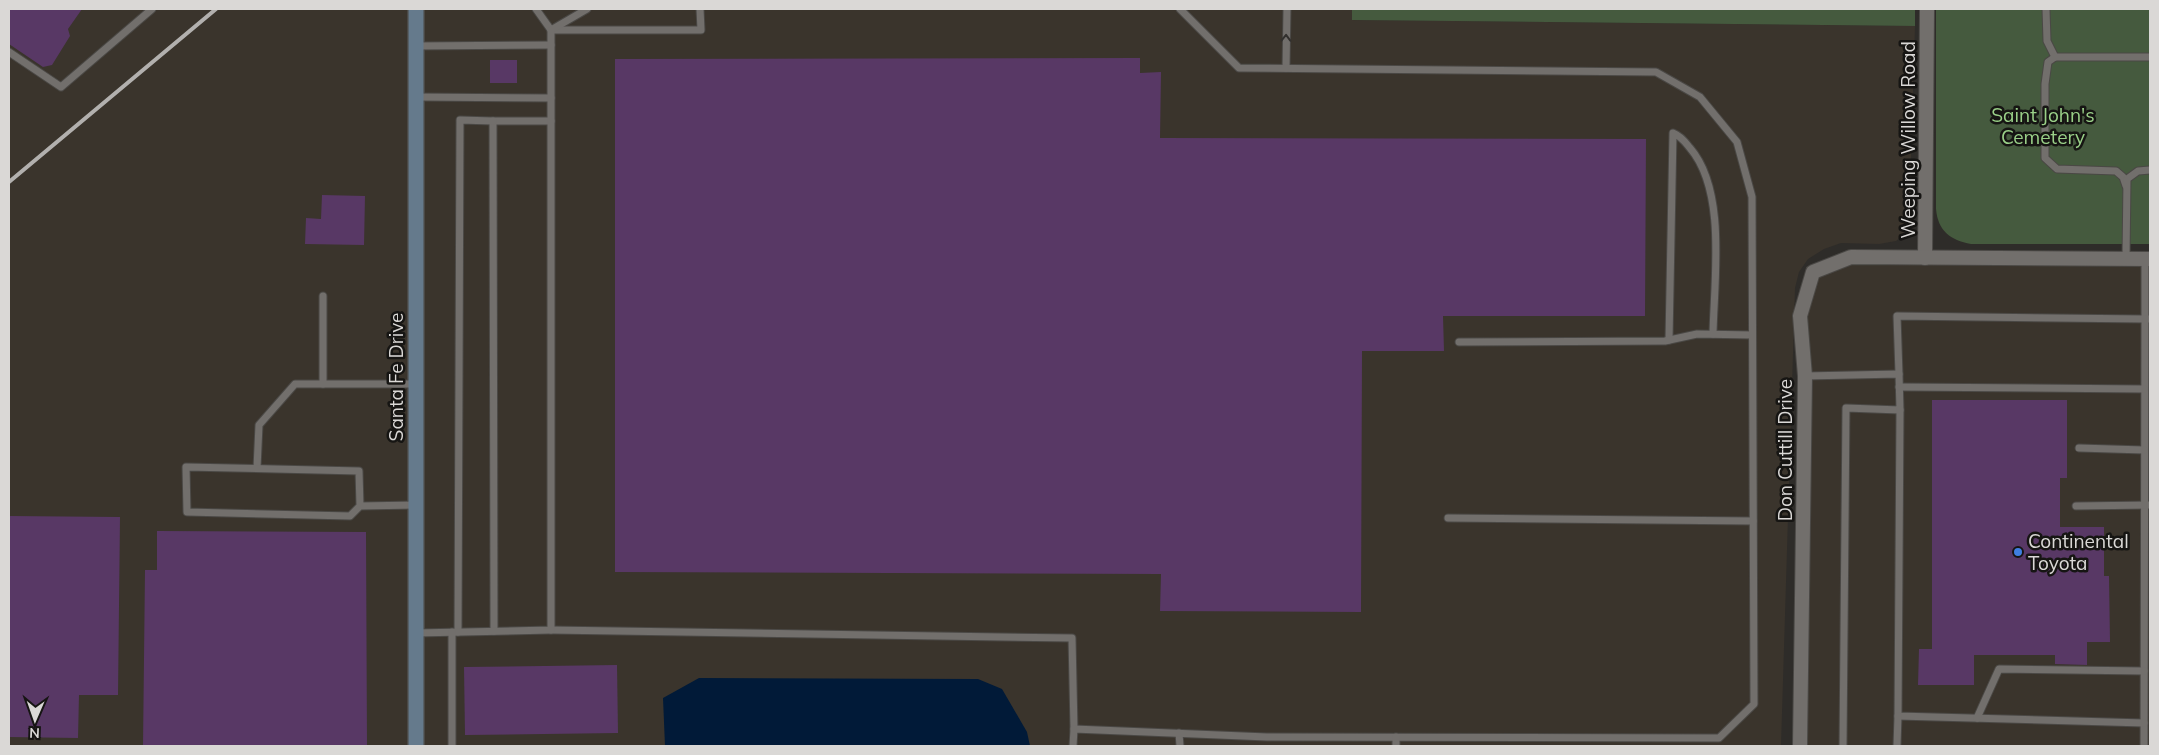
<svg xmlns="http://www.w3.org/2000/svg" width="2159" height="755" viewBox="0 0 2159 755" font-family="Mulish,sans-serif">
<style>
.built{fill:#3a342c}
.green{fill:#455a3e}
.water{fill:#011a38}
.building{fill:#583865}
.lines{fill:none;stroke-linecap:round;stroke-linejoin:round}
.lane-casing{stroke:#4a4845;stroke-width:9}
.street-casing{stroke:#4a4845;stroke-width:16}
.secondary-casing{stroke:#4a4845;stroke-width:18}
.lane{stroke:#726f6c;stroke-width:7}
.street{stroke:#726f6c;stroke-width:14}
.secondary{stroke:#657a8c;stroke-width:15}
.rail{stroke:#b2b0ae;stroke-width:4}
.oneway{stroke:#32302e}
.shop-dot{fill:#3f7fe0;stroke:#161513;stroke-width:2}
.labels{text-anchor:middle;stroke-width:5;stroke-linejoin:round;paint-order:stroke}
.park-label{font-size:19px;fill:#9ad088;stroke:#161513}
.street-label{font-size:19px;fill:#dad8d6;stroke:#161513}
.poi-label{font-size:19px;fill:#dad8d6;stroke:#161513;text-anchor:start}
</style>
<rect width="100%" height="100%" fill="#2e2c29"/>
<g class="built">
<path d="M9,9H1352L1353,20L1915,26L1909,222L1903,235L1896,241L1879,244L1841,243L1824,249L1808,259L1799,272L1795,288L1781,746H9Z"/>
<path d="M1855,262L2150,263V746H1803L1805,319L1819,275Z"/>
</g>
<g class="green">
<path d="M1352,9H1915V26L1352,20Z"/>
<path d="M1936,9H2150V244H1971C1950,240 1938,231 1936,209Z"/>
</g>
<path class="water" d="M699,678L978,679L1002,689L1027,732L1030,746H665L663,698Z"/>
<g class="building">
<path d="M9,9H82L68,29L70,36L52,65L43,67L9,44Z"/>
<path d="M1140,58V73L1161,72L1160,138L1646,139L1645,316H1443L1444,351H1362L1361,612L1160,611L1161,574L615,572V59Z"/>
<rect x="490" y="60" width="27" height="23"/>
<path d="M322,195L365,196L364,245L305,244L306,218L321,219Z"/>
<path d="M1932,400H2067V478H2060V527H2104V576H2109L2110,642H2087V665L2055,664V655H1974V685H1918L1919,649H1932Z"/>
<path d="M9,516L120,517L118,695H79L78,738L9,737Z"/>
<path d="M157,531L366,532L367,746H143L145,570H157Z"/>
<path d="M617,665L618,733L465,735L464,667Z"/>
</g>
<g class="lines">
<g class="lane-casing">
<g id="lane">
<path d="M536,9L551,30H701L700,9"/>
<path d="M2046,9L2047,41L2055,57"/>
<path d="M416,46L551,45"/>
<path d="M9,52L61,87L152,9"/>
<path d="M1286,68L1287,9"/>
<path d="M416,97L551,98"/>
<path d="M2126,186L2123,177L2116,171L2057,169L2045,158V84L2048,62L2055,57H2150"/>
<path d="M2126,259L2127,179L2138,171L2150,170"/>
<path d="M2145,259V319H2150"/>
<path d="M323,296V384"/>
<path d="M1669,340L1673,133C1681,136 1685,142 1690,148C1727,191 1714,280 1713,334"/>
<path d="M1459,342L1665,341L1697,334L1752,335"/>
<path d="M1899,374L1897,316L2145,319L2144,746"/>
<path d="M1805,376L1899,374L1900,410L1846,408L1843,746"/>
<path d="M1899,387L2144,389"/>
<path d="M1900,410L1898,716L2144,723"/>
<path d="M2079,448L2144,450"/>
<path d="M257,468L259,425L295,384H416"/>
<path d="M360,506L350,516L187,512L186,467L359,471L360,506L416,505"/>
<path d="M2076,506L2150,505"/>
<path d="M1448,518L1753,521"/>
<path d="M551,630L1072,638L1074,729"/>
<path d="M494,631L493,121H551"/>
<path d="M458,632L460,120L493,121"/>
<path d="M416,633L551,630V30L587,9"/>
<path d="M1977,718L1999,669L2144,671"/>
<path d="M1179,733L1180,746"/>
<path d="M452,746V632"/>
<path d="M1073,746L1074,729L1267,737L1719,738L1754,704L1752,197L1737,142L1700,97L1656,72L1239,68L1180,9"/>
<path d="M1396,746V737"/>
<path d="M1897,746L1898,716"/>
</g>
</g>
<g class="street-casing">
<g id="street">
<path d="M1925,258L1927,9"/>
<path d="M1800,746L1805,376L1800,316L1813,272L1851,257L2150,259"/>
</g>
</g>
<g class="secondary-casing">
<path id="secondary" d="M416,9V746"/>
</g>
<use href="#lane" class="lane"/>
<use href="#street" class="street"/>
<use href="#secondary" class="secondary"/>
<path class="rail" d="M9,182L216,9"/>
</g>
<defs><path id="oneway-chevron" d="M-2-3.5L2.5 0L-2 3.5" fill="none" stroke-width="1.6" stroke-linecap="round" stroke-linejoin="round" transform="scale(1.25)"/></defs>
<use class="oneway" href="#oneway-chevron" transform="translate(1286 38) rotate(-89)"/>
<circle class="shop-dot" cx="2018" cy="552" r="5"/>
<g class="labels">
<g class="park-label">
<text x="2043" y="122">Saint John's<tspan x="2043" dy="22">Cemetery</tspan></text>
</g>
<g class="street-label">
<text transform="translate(1908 140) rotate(-90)" y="7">Weeping Willow Road</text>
<text transform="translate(396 377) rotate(-90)" y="7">Santa Fe Drive</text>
<text transform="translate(1785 450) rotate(-90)" y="7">Don Cuttill Drive</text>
</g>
<g class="poi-label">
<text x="2028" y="548">Continental<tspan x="2028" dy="22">Toyota</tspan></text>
</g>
</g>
<rect width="2159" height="755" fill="none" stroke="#dad8d6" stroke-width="20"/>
<g transform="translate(35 720) rotate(182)" stroke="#161513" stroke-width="4" paint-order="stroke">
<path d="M0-4L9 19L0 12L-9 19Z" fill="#dad8d6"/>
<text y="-8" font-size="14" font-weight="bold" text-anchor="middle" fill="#dad8d6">N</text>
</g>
</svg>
